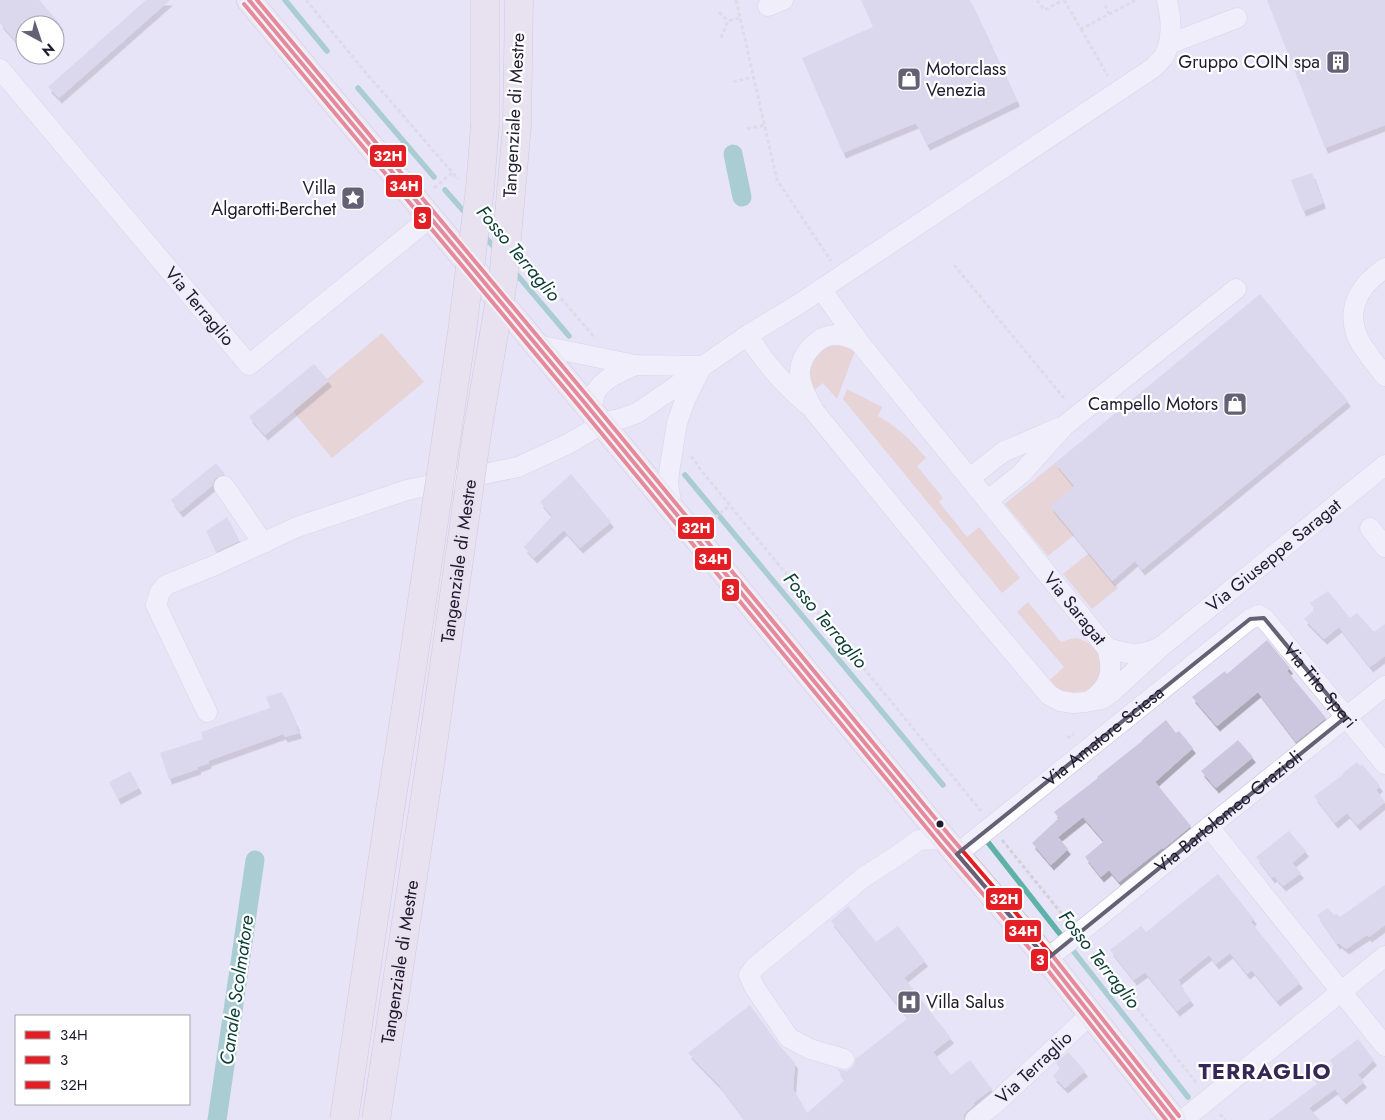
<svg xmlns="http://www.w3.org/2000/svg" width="1385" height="1120" viewBox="0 0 1385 1120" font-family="Jost,sans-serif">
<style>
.green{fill:#e4c0b0}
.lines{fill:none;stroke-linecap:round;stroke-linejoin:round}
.stream{stroke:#5fb2a7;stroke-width:5.5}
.canal{stroke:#5fb2a7;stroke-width:19}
.building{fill:#ccc7de;filter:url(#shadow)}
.minor-casing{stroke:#c7c2d6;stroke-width:21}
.major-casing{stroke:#b5a9b7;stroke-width:26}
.highway-casing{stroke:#b5a9b7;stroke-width:29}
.path{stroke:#d3d1d7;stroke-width:3;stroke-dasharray:4 2.5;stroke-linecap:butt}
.minor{stroke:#fcfbfe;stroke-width:20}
.major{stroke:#f0eaee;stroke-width:25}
.highway{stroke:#e9dee5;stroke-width:28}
.highway-bridge-casing{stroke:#b5a9b7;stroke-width:29;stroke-linecap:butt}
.highway-bridge{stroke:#e9dee5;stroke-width:28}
.bus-1-casing{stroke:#fff;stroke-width:8}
.bus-2-casing{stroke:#fff;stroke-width:8}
.bus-3-casing{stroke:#fff;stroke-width:8}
.bus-1{stroke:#e31e24;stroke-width:4}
.bus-2{stroke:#e31e24;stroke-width:4}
.bus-3{stroke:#e31e24;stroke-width:4}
.marked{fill:none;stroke:#656174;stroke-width:4;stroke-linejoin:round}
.bus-dot{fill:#1f1a2e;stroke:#fff;stroke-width:2}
.labels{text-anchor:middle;stroke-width:4.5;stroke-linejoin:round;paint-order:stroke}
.poi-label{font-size:18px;fill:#1f1a2e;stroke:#fff;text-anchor:end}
.street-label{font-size:18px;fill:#1f1a2e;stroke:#fff}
.water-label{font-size:19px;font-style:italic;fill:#0c3f34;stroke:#fff}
.district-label{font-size:22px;font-weight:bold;letter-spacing:1px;fill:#362855;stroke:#fff}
.line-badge{stroke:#fff;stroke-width:2}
.badge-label{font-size:14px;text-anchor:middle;font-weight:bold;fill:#fff}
</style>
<defs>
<filter id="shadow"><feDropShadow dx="3" dy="5.5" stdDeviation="0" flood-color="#0004"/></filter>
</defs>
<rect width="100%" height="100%" fill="#e8e4f7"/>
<g class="green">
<path d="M382,333L424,382L332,458L291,409Z"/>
<path d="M829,345L842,346L855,351L837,399L823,383L813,391L807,366L816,351Z"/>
<path d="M847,389L882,407L878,416C900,429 910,439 926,458L917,466L943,498L939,502L967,537L979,527L1020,578L1002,593L843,399Z"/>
<path d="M1055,463L1074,486V535L1048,556L1005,504Z"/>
<path d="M1089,553L1118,588L1092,609L1063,574Z"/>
<path d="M1028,602L1061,642C1065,641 1072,638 1076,638C1082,639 1089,643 1093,647C1115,671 1088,704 1061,690C1057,688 1053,683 1050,680L1064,667L1017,612Z"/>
</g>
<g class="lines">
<g class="stream">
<path d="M285,0L327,51"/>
<path d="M358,88L434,177"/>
<path d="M445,190L468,216"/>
<path d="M483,235L497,250"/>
<path d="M512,269L569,336"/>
<path d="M685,475L943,785"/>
<path d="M987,841L1188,1097"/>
</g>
<g class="canal">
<path d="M733,154L742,197"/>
<path d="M217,1120L255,860"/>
</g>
</g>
<g class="building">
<path d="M0,0H39L61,25H25V51L0,23Z"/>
<path d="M146,0H170L59,98L48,87Z"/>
<path d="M861,0H970L1017,101L927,145L916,123L843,153L802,58L873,27Z"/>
<path d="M1267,0H1385V125L1325,148Z"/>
<path d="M1312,173L1323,203L1303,211L1291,180Z"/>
<path d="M1260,294L1348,401L1142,570L1135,561L1112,581L1050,506L1074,486L1055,463Z"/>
<path d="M314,364L329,381L265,435L249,417Z"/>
<path d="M216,463L225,474L217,477L214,480L212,486L180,512L171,500Z"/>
<path d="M571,474L611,522L580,548L564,530L534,558L524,547L552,516L540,502Z"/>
<path d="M227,517L239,541L216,552L206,531Z"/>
<path d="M1328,591L1350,618L1357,613L1374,632L1385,624V656L1370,667L1339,627L1324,639L1304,619L1315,609L1310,603Z"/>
<path d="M1267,640L1290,668L1287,671L1326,718L1296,742L1258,692L1217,726L1192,697L1225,671L1227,674Z"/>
<path d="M282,692L297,726H296L299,733L285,737L283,734L208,761L209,763L198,767V769L169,779L160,753L203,739L201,732L270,708L266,697Z"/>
<path d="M1166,720L1176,733L1179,731L1193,748L1155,782L1191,826L1163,849L1162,848L1119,882L1109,870L1101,877L1085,857L1104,841L1083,817L1058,837L1068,849L1051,865L1032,843L1059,818L1054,812L1098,778L1097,777L1142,741V740Z"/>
<path d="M1238,740L1253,757L1216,788L1201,771Z"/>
<path d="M1357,762L1360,766L1362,764L1380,786L1376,790L1385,802L1357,825L1347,813L1335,823L1314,796L1344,774L1343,773Z"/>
<path d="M130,771L139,788L118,799L109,782Z"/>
<path d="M1289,831L1306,851L1292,863L1301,873L1283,886L1274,876L1272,878L1256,857Z"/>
<path d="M1218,874L1254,919L1251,922L1300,983L1277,1001L1252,970L1247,974L1230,953L1216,964L1209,955L1178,980L1181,984L1180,985L1191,1000L1177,1011L1145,972L1134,980L1110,950L1141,926L1146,932Z"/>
<path d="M1385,885V925L1369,937L1367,935L1346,949L1339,943L1337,944L1317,915L1328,908L1334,915L1337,914L1340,917Z"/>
<path d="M848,906L876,942L898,926L925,961L904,978L951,1038L933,1052L951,1075L970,1060L992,1089L973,1103L974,1105L967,1111L964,1115L963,1120H745L720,1086L688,1053L750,1005L779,1045L795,1063L793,1089L807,1113L845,1080L837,1069L846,1071L852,1068L855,1063L856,1056L857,1058L908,1018L831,921Z"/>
<path d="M1358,1039L1374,1060L1358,1075L1364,1082L1343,1099L1335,1089L1309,1108L1320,1120H1269L1317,1084L1314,1080L1334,1066L1330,1060Z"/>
<path d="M1068,1052L1085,1071L1065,1088L1053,1076L1060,1068L1056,1063Z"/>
</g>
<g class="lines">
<g class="minor-casing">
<g id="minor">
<path d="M768,6L783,0"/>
<path d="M1169,44L1237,18"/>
<path id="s1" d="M0,69L249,365L431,217"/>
<path d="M1385,268C1361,284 1345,308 1358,338C1364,351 1376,364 1385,376"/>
<path id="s2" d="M821,289L859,342L1107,648C1113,668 1112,684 1094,698"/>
<path d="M748,335C763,362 785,385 808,405"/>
<path id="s3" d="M859,342C852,338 844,335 836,335C819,334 801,354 800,371C799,385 808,399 814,411L962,592L1049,695L1060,701L1073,703L1086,702L1102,699L1112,692L1162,646L1385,465"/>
<path d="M537,345L635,365L703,366"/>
<path d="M591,411C592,406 593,400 594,396C600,379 621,372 635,365"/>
<path d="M970,478L1003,452L1058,428"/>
<path d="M224,486L263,543"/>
<path d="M988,500L1021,474L1064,426L1236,289"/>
<path d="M672,510L668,483L670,466L677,423L685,400L699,372"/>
<path d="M1370,528L1385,547"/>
<path d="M1107,648C1128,654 1138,657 1158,648"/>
<path d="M207,712L156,605L160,592L166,585L213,566L297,527L407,490L518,467L568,444L590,431L600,423L620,419L637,413L675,387L703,366L748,335L799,304L1153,68C1157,64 1161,60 1164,56C1173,40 1171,17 1167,0"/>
<path d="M1209,827L1385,1046"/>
<path id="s4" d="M957,854L1250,619L1259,615L1264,618L1385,764"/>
<path id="s5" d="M1047,959L1209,827L1385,686"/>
<path d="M844,1059L810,1049L789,1038L755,988L749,975L755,967L864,877L898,855L919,840L944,839"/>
<path id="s6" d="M975,1120L999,1100L1091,1014"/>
<path d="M1183,1120L1385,956"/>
</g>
</g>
<g class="major-casing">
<path id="major" d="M249,0L584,402L944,839L1047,959L1174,1120"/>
</g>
<g class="highway-casing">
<g id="highway">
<path d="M485,125V0"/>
<path d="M517,126L519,0"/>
</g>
</g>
<g class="path">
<path d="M306,0L367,74L458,179"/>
<path d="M736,0L777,180L831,261"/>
<path d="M1037,0L1045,10L1063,0"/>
<path d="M1064,0L1081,29L1136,0"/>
<path d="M1105,5L1109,14"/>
<path d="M719,12L728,21"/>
<path d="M1081,29L1108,76"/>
<path d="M721,38L728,21L739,18"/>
<path d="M733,82L754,77"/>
<path d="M747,129L765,125"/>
<path d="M434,188L452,173"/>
<path d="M527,259L595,338"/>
<path d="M954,265L1064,398"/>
<path d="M691,456L700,469L981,811"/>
<path d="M710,518L712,520L730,505"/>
<path d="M1067,738L1074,734"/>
<path d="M1002,840L1066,919"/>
<path d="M1089,947L1198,1085"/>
<path d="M1220,1114L1225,1120"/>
</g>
<use href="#minor" class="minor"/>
<use href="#major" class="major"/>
<use href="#highway" class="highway"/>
<g class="highway-bridge-casing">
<g id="highway-bridge">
<path d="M344,1120L390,810L413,662L462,332L480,188L485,125"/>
<path id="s7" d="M376,1120L431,758L477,433L503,281L517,126"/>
</g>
</g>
<use href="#highway-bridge" class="highway-bridge"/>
<g class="bus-1-casing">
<path id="bus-1" d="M249,0L584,402L944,839L1047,959L1174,1120"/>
</g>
<g class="bus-2-casing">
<path id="bus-2" d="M244,4L579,406L939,843L1042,963L1166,1120"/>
</g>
<g class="bus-3-casing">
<path id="bus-3" d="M257,0L589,398L949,835L1052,955L1179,1116"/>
</g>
<use href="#bus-1" class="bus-1"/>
<use href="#bus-2" class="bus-2"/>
<use href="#bus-3" class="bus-3"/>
</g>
<path d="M0 0H1385V1120H0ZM1264,618L1346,717L1047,959L957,854L1250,619Z" fill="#e8e4f7" fill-opacity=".55" fill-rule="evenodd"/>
<path class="marked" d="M1264,618L1346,717L1047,959L957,854L1250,619Z"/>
<defs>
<g id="building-square" transform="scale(1.25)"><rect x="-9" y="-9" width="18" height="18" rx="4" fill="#656174" stroke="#fff"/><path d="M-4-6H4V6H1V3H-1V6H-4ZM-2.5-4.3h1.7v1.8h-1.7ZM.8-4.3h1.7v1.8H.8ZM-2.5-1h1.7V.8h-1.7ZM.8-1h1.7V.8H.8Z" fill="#fff"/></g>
<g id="shop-square" transform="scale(1.25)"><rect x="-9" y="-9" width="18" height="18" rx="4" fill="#656174" stroke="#fff"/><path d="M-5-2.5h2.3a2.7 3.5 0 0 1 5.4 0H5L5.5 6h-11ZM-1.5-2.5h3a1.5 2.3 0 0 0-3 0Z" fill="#fff"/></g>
<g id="sight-square" transform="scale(1.25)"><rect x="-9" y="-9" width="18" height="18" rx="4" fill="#656174" stroke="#fff"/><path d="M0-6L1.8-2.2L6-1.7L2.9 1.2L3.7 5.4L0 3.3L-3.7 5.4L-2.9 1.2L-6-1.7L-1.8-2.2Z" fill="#fff"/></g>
<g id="hospital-square" transform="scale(1.25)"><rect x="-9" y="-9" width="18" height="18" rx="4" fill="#656174" stroke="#fff"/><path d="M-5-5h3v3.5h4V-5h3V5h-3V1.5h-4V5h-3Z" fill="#fff"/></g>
</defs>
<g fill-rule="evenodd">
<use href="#building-square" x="1338" y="62"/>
<use href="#shop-square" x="909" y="79"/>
<use href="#sight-square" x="353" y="198"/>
<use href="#shop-square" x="1235" y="404"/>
<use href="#hospital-square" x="909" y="1002"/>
</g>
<circle class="bus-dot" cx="940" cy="824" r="4.5"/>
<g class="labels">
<g class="poi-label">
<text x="1320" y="68">Gruppo COIN spa</text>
<text x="926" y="75" text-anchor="start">Motorclass<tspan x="926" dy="21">Venezia</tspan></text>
<text x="336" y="194">Villa<tspan x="336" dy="21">Algarotti-Berchet</tspan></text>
<text x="1218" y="410">Campello Motors</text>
<text x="926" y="1008" text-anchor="start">Villa Salus</text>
</g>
<g class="street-label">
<text transform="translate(514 115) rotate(-87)" y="6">Tangenziale di Mestre</text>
<text dy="6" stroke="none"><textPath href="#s1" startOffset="310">Via Terraglio</textPath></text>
<text dy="6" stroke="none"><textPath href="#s3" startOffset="770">Via Giuseppe Saragat</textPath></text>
<text dy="6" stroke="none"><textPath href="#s7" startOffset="565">Tangenziale di Mestre</textPath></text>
<text dy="6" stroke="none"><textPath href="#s2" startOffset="408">Via Saragat</textPath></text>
<text dy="6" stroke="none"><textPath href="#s4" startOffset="479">Via Tito Speri</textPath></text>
<text dy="6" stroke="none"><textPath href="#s4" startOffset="188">Via Amatore Sciesa</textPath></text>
<text dy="6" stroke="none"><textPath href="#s5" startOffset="234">Via Bartolomeo Grazioli</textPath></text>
<text dy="6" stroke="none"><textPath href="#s7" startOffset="160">Tangenziale di Mestre</textPath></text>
<text dy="6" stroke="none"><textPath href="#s6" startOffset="79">Via Terraglio</textPath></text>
</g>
<g class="water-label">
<text transform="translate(519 253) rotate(50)" y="7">Fosso Terraglio</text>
<text transform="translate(826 620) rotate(50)" y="7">Fosso Terraglio</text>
<text transform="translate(1100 959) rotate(52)" y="7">Fosso Terraglio</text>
<text transform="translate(236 990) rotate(-82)" y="7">Canale Scolmatore</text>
</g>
<g class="district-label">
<text x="1265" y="1079">TERRAGLIO</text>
</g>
</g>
<g class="line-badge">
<rect x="369" y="144" width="38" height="24" rx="5" fill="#e31e24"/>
<rect x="385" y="174" width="38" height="24" rx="5" fill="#e31e24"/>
<rect x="413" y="206" width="19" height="24" rx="5" fill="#e31e24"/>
<rect x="677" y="516" width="38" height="24" rx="5" fill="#e31e24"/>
<rect x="694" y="547" width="38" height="24" rx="5" fill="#e31e24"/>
<rect x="721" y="578" width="19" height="24" rx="5" fill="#e31e24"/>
<rect x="985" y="887" width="38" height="24" rx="5" fill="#e31e24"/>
<rect x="1004" y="919" width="38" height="24" rx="5" fill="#e31e24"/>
<rect x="1030" y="948" width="19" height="24" rx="5" fill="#e31e24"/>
</g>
<g class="badge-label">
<text x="388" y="161">32H</text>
<text x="404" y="191">34H</text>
<text x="422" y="223">3</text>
<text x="696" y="533">32H</text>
<text x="713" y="564">34H</text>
<text x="730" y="595">3</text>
<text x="1004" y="904">32H</text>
<text x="1023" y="936">34H</text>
<text x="1040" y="965">3</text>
</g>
<rect x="15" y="1015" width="175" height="90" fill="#ffffff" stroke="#a5a3ab"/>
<rect x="25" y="1031" width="25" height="8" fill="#e31e24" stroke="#a5a3ab"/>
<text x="60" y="1040" font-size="15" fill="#1f1a2e">34H</text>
<rect x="25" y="1056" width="25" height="8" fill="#e31e24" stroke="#a5a3ab"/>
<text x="60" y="1065" font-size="15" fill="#1f1a2e">3</text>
<rect x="25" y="1081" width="25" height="8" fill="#e31e24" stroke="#a5a3ab"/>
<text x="60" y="1090" font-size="15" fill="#1f1a2e">32H</text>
<g transform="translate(40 40) rotate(140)"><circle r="24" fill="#ffffff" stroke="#a5a3ab"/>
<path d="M0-4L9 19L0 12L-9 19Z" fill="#656174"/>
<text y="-8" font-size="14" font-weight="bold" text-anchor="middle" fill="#1f1a2e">N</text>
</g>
</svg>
